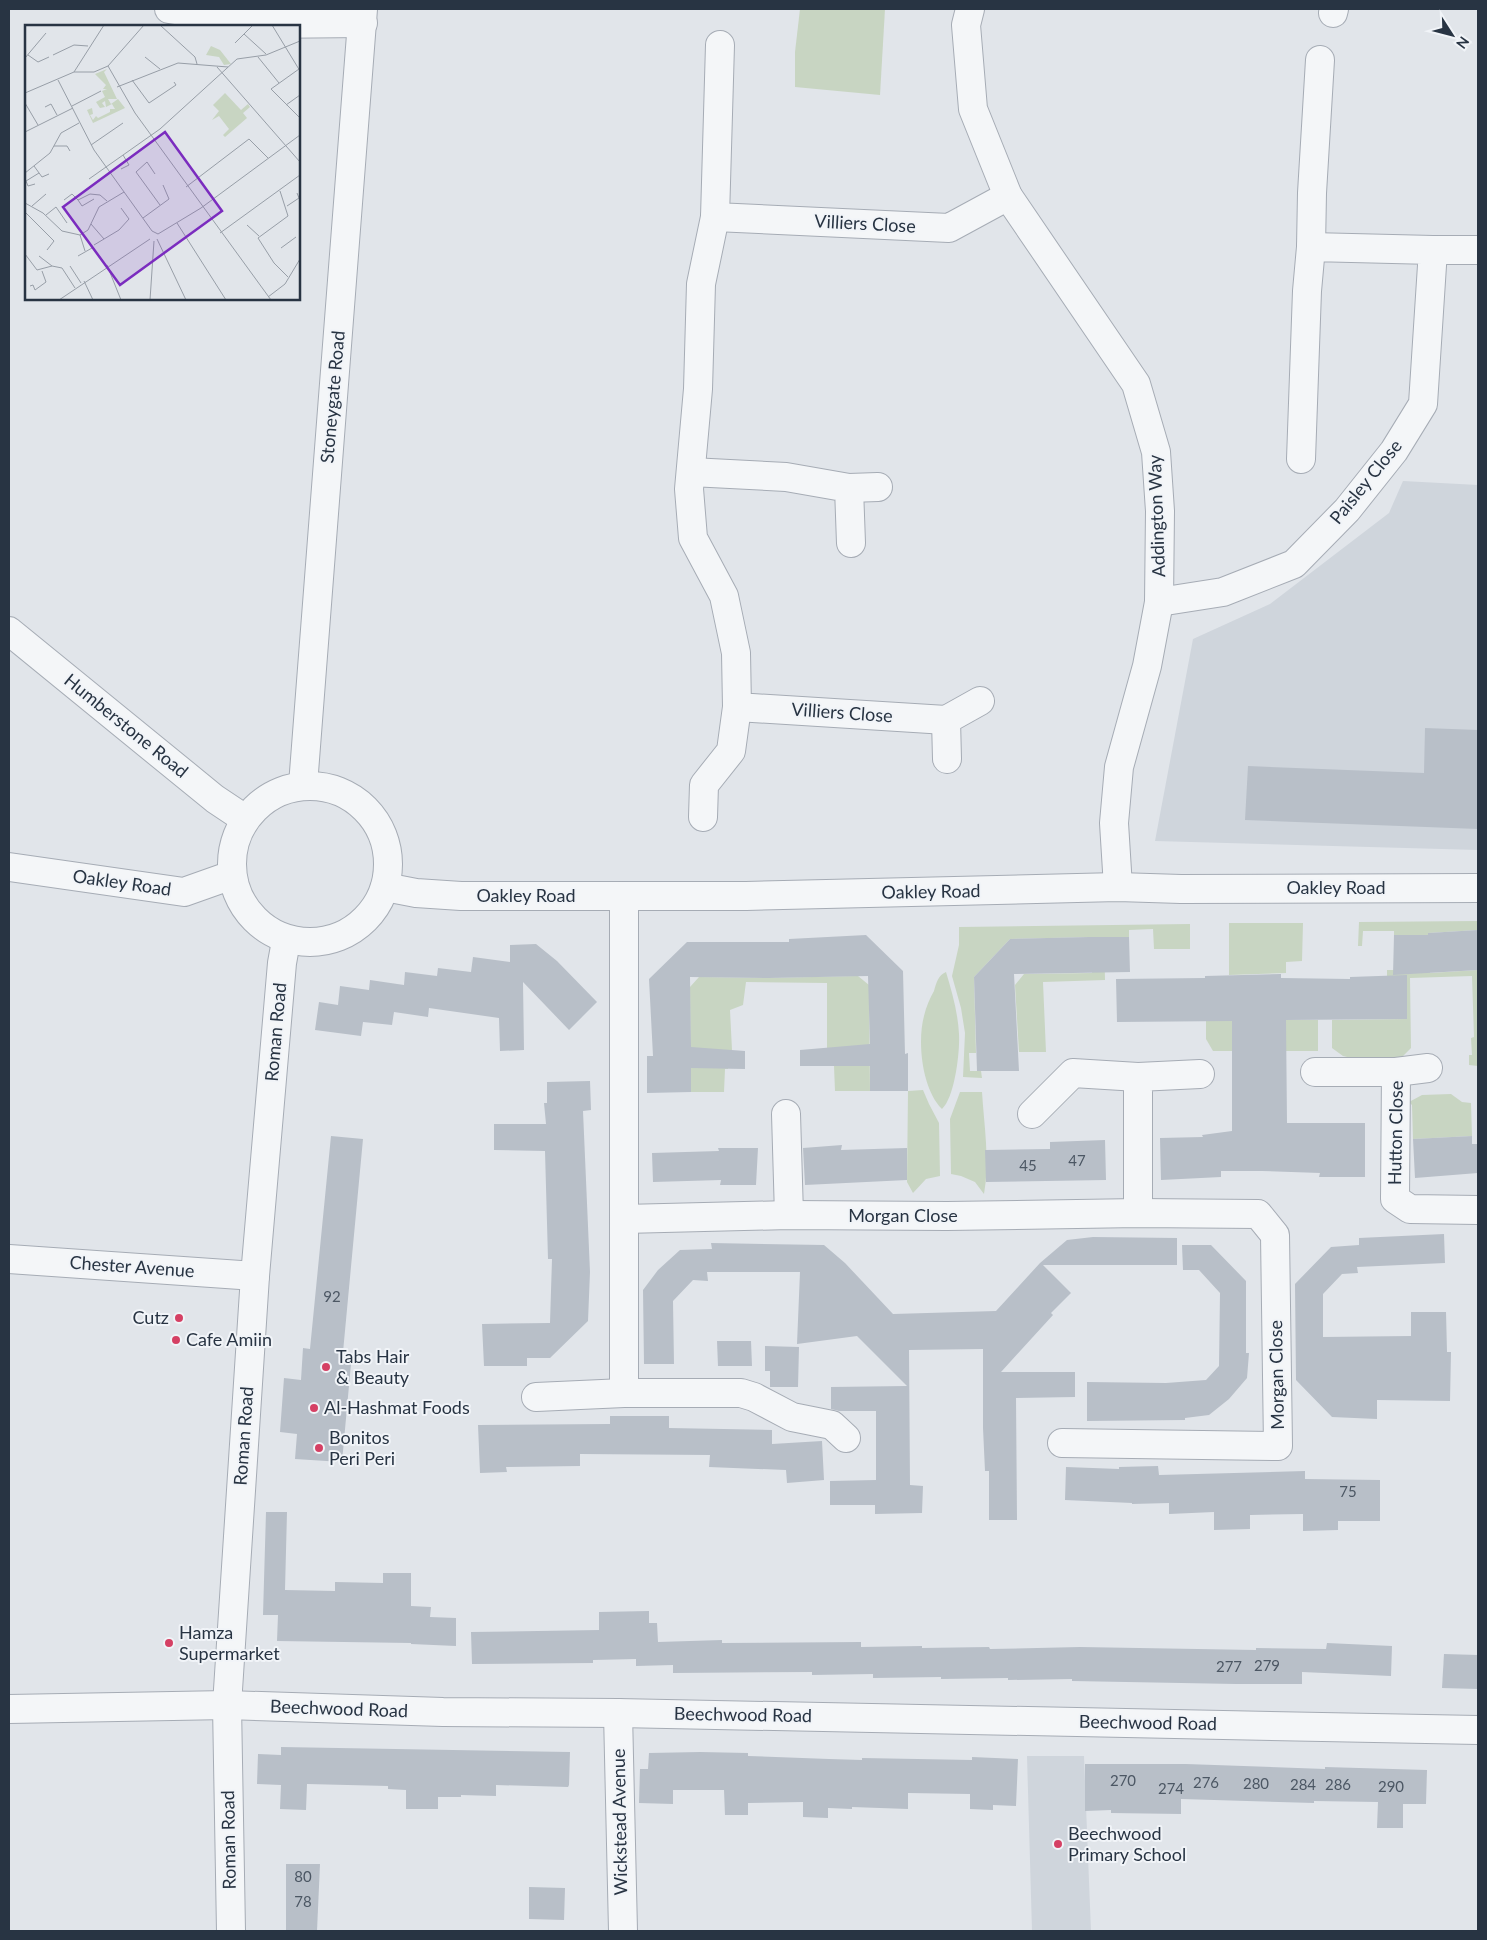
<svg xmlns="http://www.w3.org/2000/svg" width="1487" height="1940" viewBox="0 0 1487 1940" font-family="Lato,sans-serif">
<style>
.built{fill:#cfd5dc}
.green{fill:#c8d5c2}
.building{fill:#b8bfc8}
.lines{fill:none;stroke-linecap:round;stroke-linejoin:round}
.street-casing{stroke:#a6acb5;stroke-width:30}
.street{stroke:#f4f6f8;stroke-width:28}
.poi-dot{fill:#d54064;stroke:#f1f4f8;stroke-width:2}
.labels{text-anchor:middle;stroke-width:4;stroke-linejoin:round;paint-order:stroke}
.number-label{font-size:15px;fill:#4c5764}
.street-label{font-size:18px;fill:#283443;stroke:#f1f4f8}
.poi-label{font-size:18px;fill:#283443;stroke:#f1f4f8;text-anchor:start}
.inset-road{fill:none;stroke:#979ea7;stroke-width:1}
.view{fill:#7b2cbf;fill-opacity:0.15;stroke:#7b2cbf;stroke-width:2.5}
.inset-edge{fill:none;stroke:#283443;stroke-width:2.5}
</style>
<rect width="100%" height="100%" fill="#e1e5ea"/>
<g class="built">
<path d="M1403,481L1478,485V850L1155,841L1193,639L1270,604L1389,513Z"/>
<path d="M1027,1756H1084L1091,1931H1030H1032Z"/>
</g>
<g class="green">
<path d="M800,9H885L880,95L795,87V52Z"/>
<path d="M1478,921V930L1428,933L1430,973L1478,970V1066L1469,1065V1055H1472L1471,1038L1474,1037L1472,976L1410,978L1411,1048L1402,1057L1351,1058L1343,1056L1332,1048V1020L1407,1019V978H1387V970H1411L1418,935H1394V931H1363L1362,946H1358L1359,922Z"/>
<path d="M1229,923H1303L1302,961L1286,962V973L1229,975Z"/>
<path d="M1190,924V949H1154L1153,929L1129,930V937H1104L1105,980L1043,982L1046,1052H1019L1015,985L1024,974L1092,973V937L1010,939L974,977L976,1053H969L970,1071H981L982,1078L963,1077L965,1033L961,1008L952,976L959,945V927Z"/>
<path d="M946,972C952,992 958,1013 959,1034C960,1051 955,1097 942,1109C922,1089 917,1042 924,1016C926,1007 930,998 934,991C936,984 938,975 946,972Z"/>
<path d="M858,976L869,985L870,1091H835L834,1066H830V1048H827V983L746,982L743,1005L730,1010L732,1050H728V1069H725L724,1092H691L690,987L699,977L768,978Z"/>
<path d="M1242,1020H1318V1051H1213L1206,1039V1021Z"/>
<path d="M923,1090L929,1104L939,1123L940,1176L926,1179L913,1193L907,1182L908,1091Z"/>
<path d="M960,1092H982C984,1125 990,1161 984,1194L975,1182L961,1176L951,1174L950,1119Z"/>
<path d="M1451,1094L1462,1102L1471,1103L1472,1136L1413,1139L1412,1105L1409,1102L1422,1095Z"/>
</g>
<g class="building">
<path d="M1425,728L1478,730V829L1245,820L1248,766L1424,773Z"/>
<path d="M1478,930V970L1393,975L1394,935H1428V933Z"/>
<path d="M866,935L903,971L905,1054L908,1053V1091H870V1066H800V1050L870,1044L868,976L769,978L690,977L691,1047L745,1051V1069L691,1068V1092L647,1093V1056H653L649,979L687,942H789V939Z"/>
<path d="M1089,937H1129L1130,972L1014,974L1019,1071H977L974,977L1010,939Z"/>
<path d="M536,944L557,961L597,1002L569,1030L523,982L524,1050L500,1051L499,1018L429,1008L428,1017L394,1012L392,1025L363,1022L361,1036L315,1030L319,1002L338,1005L340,986L369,990L370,980L404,985L405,972L437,976L438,968L471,972L473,957L510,962V945Z"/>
<path d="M1281,974V978L1350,979V977L1407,975V1019L1286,1020L1287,1123H1365V1177H1319L1320,1173L1262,1171H1221V1177L1161,1180L1160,1138L1203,1137L1202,1135L1232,1131V1021L1117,1022L1116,979L1205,978V976Z"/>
<path d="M590,1081L591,1110L583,1111L590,1272L588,1321L550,1358H527V1366H484L482,1324L550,1323L552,1259H548L545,1151L494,1150V1124H546L544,1103H547V1082Z"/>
<path d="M331,1136L363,1139L343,1352L352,1353L342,1462L295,1459L297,1434L280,1432L284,1378L301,1380L303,1348L310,1349Z"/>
<path d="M1472,1136V1144H1478V1173L1415,1178L1413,1139Z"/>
<path d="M1105,1140L1106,1180L986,1182L985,1150L1050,1149V1142Z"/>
<path d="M842,1145L841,1150L907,1148V1180L805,1185L803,1148Z"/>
<path d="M718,1148H758L756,1185H720L721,1180L653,1182L652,1153L719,1151Z"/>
<path d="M1444,1234L1445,1263L1357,1267L1358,1273L1342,1274L1323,1294V1337L1411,1336V1312H1446L1447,1352H1451L1450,1401L1377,1400V1419L1332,1417L1296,1380L1295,1284L1331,1247L1359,1245V1238Z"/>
<path d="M1093,1237L1177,1238V1265H1043L1071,1293L1051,1313L1053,1315L1001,1372H1075V1397L1016,1398L1017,1520H989V1471H985L983,1428V1349L909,1350L910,1485L923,1486L922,1513L875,1514V1505H830V1481L876,1480V1411H839L831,1409V1387L907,1386L857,1336L797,1344L800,1272H707L708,1281L693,1280L673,1301L674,1364H644L643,1290L658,1270L680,1250L712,1249L711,1243L824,1245L845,1263L893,1314L996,1311L1040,1263L1067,1240Z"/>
<path d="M1182,1245H1211L1246,1281V1353H1249L1247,1378L1229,1399L1209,1415L1185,1418V1420L1087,1421V1382L1166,1383L1206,1380L1219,1366L1220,1293L1199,1270H1183Z"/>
<path d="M717,1341H751L752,1366H718Z"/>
<path d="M765,1346L799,1347L798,1387H770V1371H765Z"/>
<path d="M610,1416H669V1428L772,1430V1444L822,1441L824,1480L787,1483L786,1470L709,1467L710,1455L580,1454V1466L506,1467L507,1472L480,1473L478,1425L610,1424Z"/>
<path d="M1158,1466L1159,1475L1305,1471V1479L1380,1480V1521H1338V1530L1303,1531V1514L1250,1515V1529L1214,1530V1512L1169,1514V1503L1132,1504V1503L1065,1500L1066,1467L1119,1469V1467Z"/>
<path d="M266,1512H287L285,1590L335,1591V1582L383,1583V1573H411V1606L431,1607L430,1617L456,1618V1646L411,1644V1643L277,1641L278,1615H263Z"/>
<path d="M649,1611V1623H657L658,1642L722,1640V1643L861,1642V1647L922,1646V1648L989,1647L990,1649L1080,1647L1256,1650V1648L1326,1649L1327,1643L1392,1646L1391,1676L1302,1672V1684H1236L1072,1681V1679L1008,1680V1678L941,1679V1677L873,1678V1674L812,1675V1672L673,1673V1665L636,1666V1659L593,1660V1663L472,1664L471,1632L599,1630V1612Z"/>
<path d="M1444,1654L1478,1655V1689L1442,1688Z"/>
<path d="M281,1747L570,1752L569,1785L568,1787L496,1785V1796L461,1795V1797H438V1809H406V1790L388,1789V1786L307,1784L306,1810L280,1809L281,1785L257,1784L258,1754L281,1755Z"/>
<path d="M700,1752L748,1753V1756L829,1759L862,1760V1758L972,1760V1757L1018,1759L1016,1806L993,1805V1810L970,1809V1794L908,1793V1809L852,1807V1809L828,1808V1818L803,1817V1802L748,1803V1815H725L724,1790H673V1804L639,1803L640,1769H648L649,1753Z"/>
<path d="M1085,1764H1186L1325,1769V1767L1427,1770L1426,1804H1403V1828H1377L1378,1802L1314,1801V1803L1181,1799V1814L1111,1813V1810L1085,1811Z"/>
<path d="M286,1864H320L317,1931H286Z"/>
<path d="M529,1887L565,1888L564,1920L529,1919Z"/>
</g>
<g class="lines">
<g class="street-casing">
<g id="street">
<path d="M169,9L262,24L363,23"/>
<path d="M970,9L966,25L973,109L1008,196L1136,384L1156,452L1160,511L1159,602L1147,666L1119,767L1114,823L1118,887"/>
<path d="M1333,13L1334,9"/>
<path d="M720,45L715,217L949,228L1008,196"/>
<path d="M715,217L701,284L698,389L689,489L693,538L724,596L736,653L737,707L946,720"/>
<path d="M1311,247L1312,193L1320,60"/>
<path d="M1433,250H1478"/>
<path d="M691,472L786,477L849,488L851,543"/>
<path d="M849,488L878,487"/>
<path d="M1159,602L1223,592L1294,564L1347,510L1394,451L1423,404L1433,250L1311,247L1307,291L1301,459"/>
<path d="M9,631L215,799L245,819"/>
<path d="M947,759L946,720L980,701"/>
<path d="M303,785L363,9"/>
<circle cx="310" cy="864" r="78"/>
<path d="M703,817L704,785L731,751L737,707"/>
<path d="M9,867L184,892L232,875"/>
<path d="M385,887L416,893L461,896H746L1118,887L1181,889L1478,888"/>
<path d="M624,896V1393H741L754,1397L792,1417L832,1425L846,1438"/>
<path d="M1428,1068L1396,1072L1395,1199L1410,1209L1478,1210"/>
<path d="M1315,1072H1396"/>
<path d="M786,1114L789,1215"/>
<path d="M1032,1114L1073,1073L1138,1077"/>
<path d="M1138,1213V1077L1200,1074"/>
<path d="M624,1219L789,1215L947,1216L1138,1213L1258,1214L1275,1235L1278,1446L1062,1443"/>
<path d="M9,1259L255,1276"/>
<path d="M536,1397L624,1393"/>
<path d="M9,1709L227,1705L443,1712L618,1713L1478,1730"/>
<path d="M618,1713L623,1931"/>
<path d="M231,1931L227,1705L255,1276L282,963L286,941"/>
</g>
</g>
<use href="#street" class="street"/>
</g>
<g class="poi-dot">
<circle cx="179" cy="1318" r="5"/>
<circle cx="176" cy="1340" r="5"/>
<circle cx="326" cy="1367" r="5"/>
<circle cx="314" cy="1408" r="5"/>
<circle cx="319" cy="1448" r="5"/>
<circle cx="169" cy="1643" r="5"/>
<circle cx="1058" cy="1844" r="5"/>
</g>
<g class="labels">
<g class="number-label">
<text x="1077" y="1166">47</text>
<text x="1028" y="1171">45</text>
<text x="332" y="1302">92</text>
<text x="1348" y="1497">75</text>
<text x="1267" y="1671">279</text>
<text x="1229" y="1672">277</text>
<text x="1123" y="1786">270</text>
<text x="1206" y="1788">276</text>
<text x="1256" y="1789">280</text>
<text x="1303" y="1790">284</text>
<text x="1338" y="1790">286</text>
<text x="1391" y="1792">290</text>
<text x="1171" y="1794">274</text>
<text x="303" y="1882">80</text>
<text x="303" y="1907">78</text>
</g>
<g class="street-label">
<text transform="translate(865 224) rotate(3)" y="6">Villiers Close</text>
<text transform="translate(333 397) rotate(-85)" y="6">Stoneygate Road</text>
<text transform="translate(1366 482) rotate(-51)" y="6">Paisley Close</text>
<text transform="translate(1157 516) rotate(-92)" y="6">Addington Way</text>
<text transform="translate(842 713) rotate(4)" y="6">Villiers Close</text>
<text transform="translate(126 726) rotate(39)" y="6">Humberstone Road</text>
<text transform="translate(122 883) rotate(8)" y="6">Oakley Road</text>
<text x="1336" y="894">Oakley Road</text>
<text transform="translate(931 892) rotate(-1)" y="6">Oakley Road</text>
<text x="526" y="902">Oakley Road</text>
<text transform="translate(276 1032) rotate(-85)" y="6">Roman Road</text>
<text transform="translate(1396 1133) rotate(-89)" y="6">Hutton Close</text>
<text x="903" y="1222">Morgan Close</text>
<text transform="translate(132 1267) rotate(4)" y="6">Chester Avenue</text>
<text transform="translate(1277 1375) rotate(-91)" y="6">Morgan Close</text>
<text transform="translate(244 1436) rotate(-86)" y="6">Roman Road</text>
<text transform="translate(339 1709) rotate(2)" y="6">Beechwood Road</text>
<text transform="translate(743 1715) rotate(1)" y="6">Beechwood Road</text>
<text transform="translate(1148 1723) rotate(1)" y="6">Beechwood Road</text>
<text transform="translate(620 1822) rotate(-91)" y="6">Wickstead Avenue</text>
<text transform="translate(229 1840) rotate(-91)" y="6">Roman Road</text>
</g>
<g class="poi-label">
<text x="169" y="1324" text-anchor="end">Cutz</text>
<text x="186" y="1346">Cafe Amiin</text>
<text x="336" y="1363">Tabs Hair<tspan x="336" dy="21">&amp; Beauty</tspan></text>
<text x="324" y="1414">Al-Hashmat Foods</text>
<text x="329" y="1444">Bonitos<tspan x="329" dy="21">Peri Peri</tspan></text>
<text x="179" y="1639">Hamza<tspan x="179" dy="21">Supermarket</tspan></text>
<text x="1068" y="1840">Beechwood<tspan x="1068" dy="21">Primary School</tspan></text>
</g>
</g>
<g transform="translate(25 25)">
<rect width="275" height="275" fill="#e1e5ea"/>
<path d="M186,21L195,25L206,39L199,40L194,32L181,30ZM82,44L79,47L92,74H83L86,79L93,74L100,83L68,98L62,85L67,83L68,89L65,90L68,95L71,91L73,93L85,87V84H90L87,79L81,82L80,76L77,78L80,82L75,83L71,77L80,72L77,66L82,64H78L81,60L70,49ZM200,68L216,85L223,79L225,82L218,88L222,93L200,112L198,110L204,104L194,91L187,95L194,86L188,80Z" fill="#c8d5c2"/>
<path class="inset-road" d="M135,0L170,32L172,39M247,0L275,46M219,9L241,29M210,18L228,0M3,30L13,37L24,32M28,30L49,20L63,21M120,32L135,44M233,32L254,58M0,33L21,8M83,41L110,88L246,275M192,42L275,137M274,44L246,64L275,93M49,47H69L83,41L119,0M33,55L69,125L127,206L133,209M107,55L124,78L151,60L149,57M92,62L153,38L203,42M0,68L49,47L79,0M0,78L13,100M261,80L275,70M47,81L76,66M20,82L26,79L32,90M0,107L48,83M66,120L98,98M29,121H42L45,126M9,141L17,152L24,149M96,144L104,140L98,130M0,148L25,128L36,108L54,98M130,149L122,137L111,147L135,180M64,154L135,104L212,34L241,30L275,16M10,159L3,161L1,156L14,148M161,162L224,114L243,133M255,166L263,191L233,213L249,238L263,252M69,174L57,181L53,175L65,169L75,170L82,176M39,175L47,169L53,175M0,178L18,188L37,206L55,210L63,205L74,182L99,167M7,181L21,169M262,181L274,173L272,168M0,187L29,216L22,225M21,190L31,182L42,198M118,193L144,174L138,160M152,198L201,275M66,199L79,214L69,220M222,200L234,211M195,208L275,150M133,209L176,183L275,110M55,210L60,226M79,214L94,205L104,194L96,183M132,214L161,275M256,223L271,212M0,229L12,245L27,241L37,243L50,263M14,231L27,241M53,231L67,223M82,240L96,275M45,241L56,258M59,256L68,275M5,261L8,260L10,265L21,257L17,246M243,272L260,259L275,234M34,275L125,214M125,275L129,216"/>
<path class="view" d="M140,107L197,186L95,260L38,182Z"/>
<rect width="275" height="275" class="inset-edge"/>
</g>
<rect width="1487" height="1940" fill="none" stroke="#283443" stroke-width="20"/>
<g transform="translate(1452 35) rotate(126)" stroke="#f1f4f8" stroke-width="4" paint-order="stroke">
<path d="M0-4L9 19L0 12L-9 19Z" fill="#283443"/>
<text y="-8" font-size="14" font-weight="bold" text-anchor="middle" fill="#283443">N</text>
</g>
</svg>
